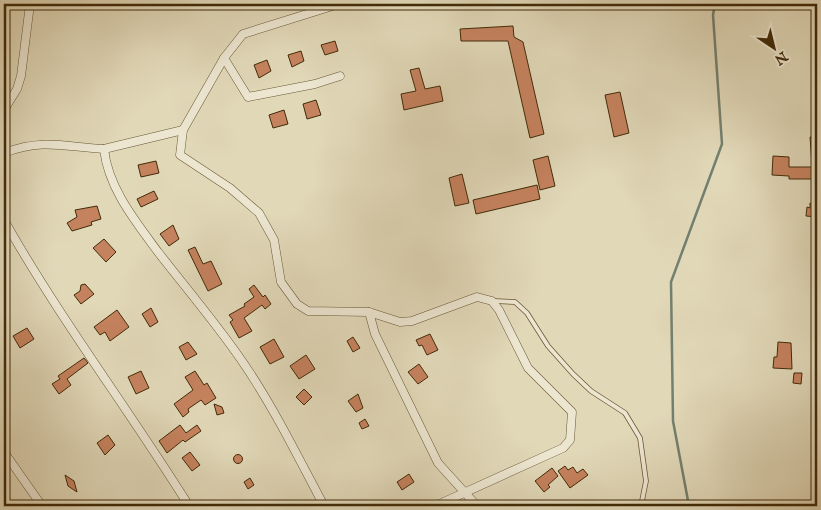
<svg xmlns="http://www.w3.org/2000/svg" width="821" height="510" viewBox="0 0 821 510" font-family="'IM FELL English',serif">
<style>
.lines{fill:none;stroke-linecap:round;stroke-linejoin:round}
.stream{stroke:#73806f;stroke-width:2.5}
.building{fill:#c5825e;stroke:#412b08}
.service-casing{stroke:#695634;stroke-width:5.5}
.minor-casing{stroke:#695634;stroke-width:9}
.service{stroke:#ece6d1;stroke-width:4}
.minor{stroke:#ece6d1;stroke-width:8}
</style>
<rect width="100%" height="100%" fill="#e1d8b8"/>
<filter id="stains"><feTurbulence type="fractalNoise" baseFrequency=".004" numOctaves="4"/><feColorMatrix values="0 0 0 0 .2 0 0 0 0 .09 0 0 0 0 .02 0 0 0 .5 -.17"/></filter>
<radialGradient id="worn" r=".72"><stop offset=".6" stop-color="#630" stop-opacity="0"/><stop offset="1" stop-color="#630" stop-opacity=".3"/></radialGradient>
<g class="lines">
<path class="stream" d="M689,506L673,421L671,282L722,144L713,15L715,4"/>
</g>
<g class="building">
<path d="M513,26L514,37L523,42L544,134L530,138L508,41H461L460,29Z"/>
<path d="M335,41L338,51L325,55L321,45Z"/>
<path d="M301,51L304,61L292,67L288,55Z"/>
<path d="M267,60L271,71L259,78L254,65Z"/>
<path d="M419,68L425,89L440,86L443,101L404,110L401,94L416,91L410,70Z"/>
<path d="M620,92L629,133L614,137L605,95Z"/>
<path d="M316,100L321,115L307,119L303,104Z"/>
<path d="M284,110L288,124L273,128L269,115Z"/>
<path d="M817,136V164H812L810,137Z"/>
<path d="M548,156L555,186L540,190L533,160Z"/>
<path d="M773,156L789,157V167H814V179H789V176L772,175Z"/>
<path d="M156,161L159,173L141,177L138,165Z"/>
<path d="M462,174L469,203L455,206L449,178Z"/>
<path d="M537,185L540,199L476,214L473,200Z"/>
<path d="M154,191L158,199L141,207L137,199Z"/>
<path d="M810,203L817,204V217L806,216L807,207L810,208Z"/>
<path d="M97,206L101,219L91,222L92,225L72,231L67,223L77,217L75,210Z"/>
<path d="M173,225L179,239L169,246L160,234Z"/>
<path d="M104,239L116,252L106,262L93,248Z"/>
<path d="M195,247L203,264L211,261L222,284L208,291L188,250Z"/>
<path d="M85,284L94,294L81,304L74,295L80,291L81,285Z"/>
<path d="M254,285L263,297L265,295L271,304L265,309L262,305L244,318L252,331L239,338L230,322L233,320L229,315L245,306L244,304L254,297L249,289Z"/>
<path d="M151,308L158,322L150,327L142,314Z"/>
<path d="M117,310L129,327L110,341L105,332L100,335L94,327Z"/>
<path d="M27,328L34,339L20,348L13,336Z"/>
<path d="M430,334L438,350L427,355L422,345L419,346L416,340Z"/>
<path d="M353,337L360,348L353,352L347,341Z"/>
<path d="M274,339L284,357L270,364L260,347Z"/>
<path d="M188,342L197,354L186,360L179,347Z"/>
<path d="M778,342L791,343L792,369L773,368L774,357H777Z"/>
<path d="M306,355L315,369L299,379L290,366Z"/>
<path d="M84,358L88,363L67,379L71,385L59,394L52,384L60,379L58,376Z"/>
<path d="M419,364L428,377L418,384L408,372Z"/>
<path d="M141,371L149,388L136,394L128,377Z"/>
<path d="M195,371L204,385L207,383L216,398L205,405L201,400L188,409L189,412L183,417L174,404L193,390L185,377Z"/>
<path d="M794,373H802L801,384L793,383Z"/>
<path d="M304,389L312,397L304,405L296,397Z"/>
<path d="M358,394L363,408L356,412L348,401Z"/>
<path d="M214,404L222,407L224,413L217,415Z"/>
<path d="M365,419L369,426L362,429L359,423Z"/>
<path d="M180,425L186,433L197,425L201,431L185,442L183,440L167,453L159,441Z"/>
<path d="M108,435L115,445L105,455L97,443Z"/>
<path d="M190,452L200,465L192,471L182,458Z"/>
<circle cx="238" cy="459" r="4.5"/>
<path d="M565,466L568,470L573,467L577,473L583,469L588,475L570,488L558,471Z"/>
<path d="M552,468L558,476L548,485L550,487L544,492L535,481Z"/>
<path d="M409,474L414,482L402,490L397,482Z"/>
<path d="M65,475L74,481L77,492L68,486Z"/>
<path d="M250,478L254,485L248,489L244,482Z"/>
</g>
<g class="lines">
<g class="service-casing">
<path id="service" d="M494,301L515,302L527,313L548,346L573,374L591,391L625,413L640,438L646,481L642,501L638,506"/>
</g>
<g class="minor-casing">
<g id="minor">
<path d="M339,4L243,34L224,58L248,97L315,84L340,76"/>
<path d="M224,58L183,130L180,155L230,188L259,213L274,240L281,282L297,304L308,311L369,312L400,322L412,321L477,297L492,301L499,310L528,368L572,412L570,440L563,448L435,506"/>
<path d="M4,110L17,89L21,76L30,4"/>
<path d="M104,149L183,130"/>
<path d="M4,153C43,138 65,147 104,149C108,188 136,222 158,252C186,288 216,323 242,361C273,406 298,457 324,506"/>
<path d="M4,220C60,319 129,410 189,506"/>
<path d="M369,312L375,334L438,463L477,506"/>
<path d="M4,452L42,506"/>
</g>
</g>
<use href="#service" class="service"/>
<use href="#minor" class="minor"/>
</g>
<rect width="821" height="510" fill="none" stroke="#e1d8b8" stroke-width="20"/>
<rect x="5" y="5" width="811" height="500" fill="none" stroke="#412b08" stroke-width="2.5"/>
<rect x="10" y="10" width="801" height="490" fill="none" stroke="#412b08"/>
<g transform="translate(774 48) rotate(145)" stroke="#ece6d1" stroke-width="4" paint-order="stroke">
<path d="M0-4L9 19L0 12L-9 19Z" fill="#412b08"/>
<text y="-8" font-size="14" font-weight="bold" text-anchor="middle" fill="#412b08">N</text>
</g>
<rect width="100%" height="100%" filter="url(#stains)"/>
<rect width="100%" height="100%" fill="url(#worn)"/>
</svg>
